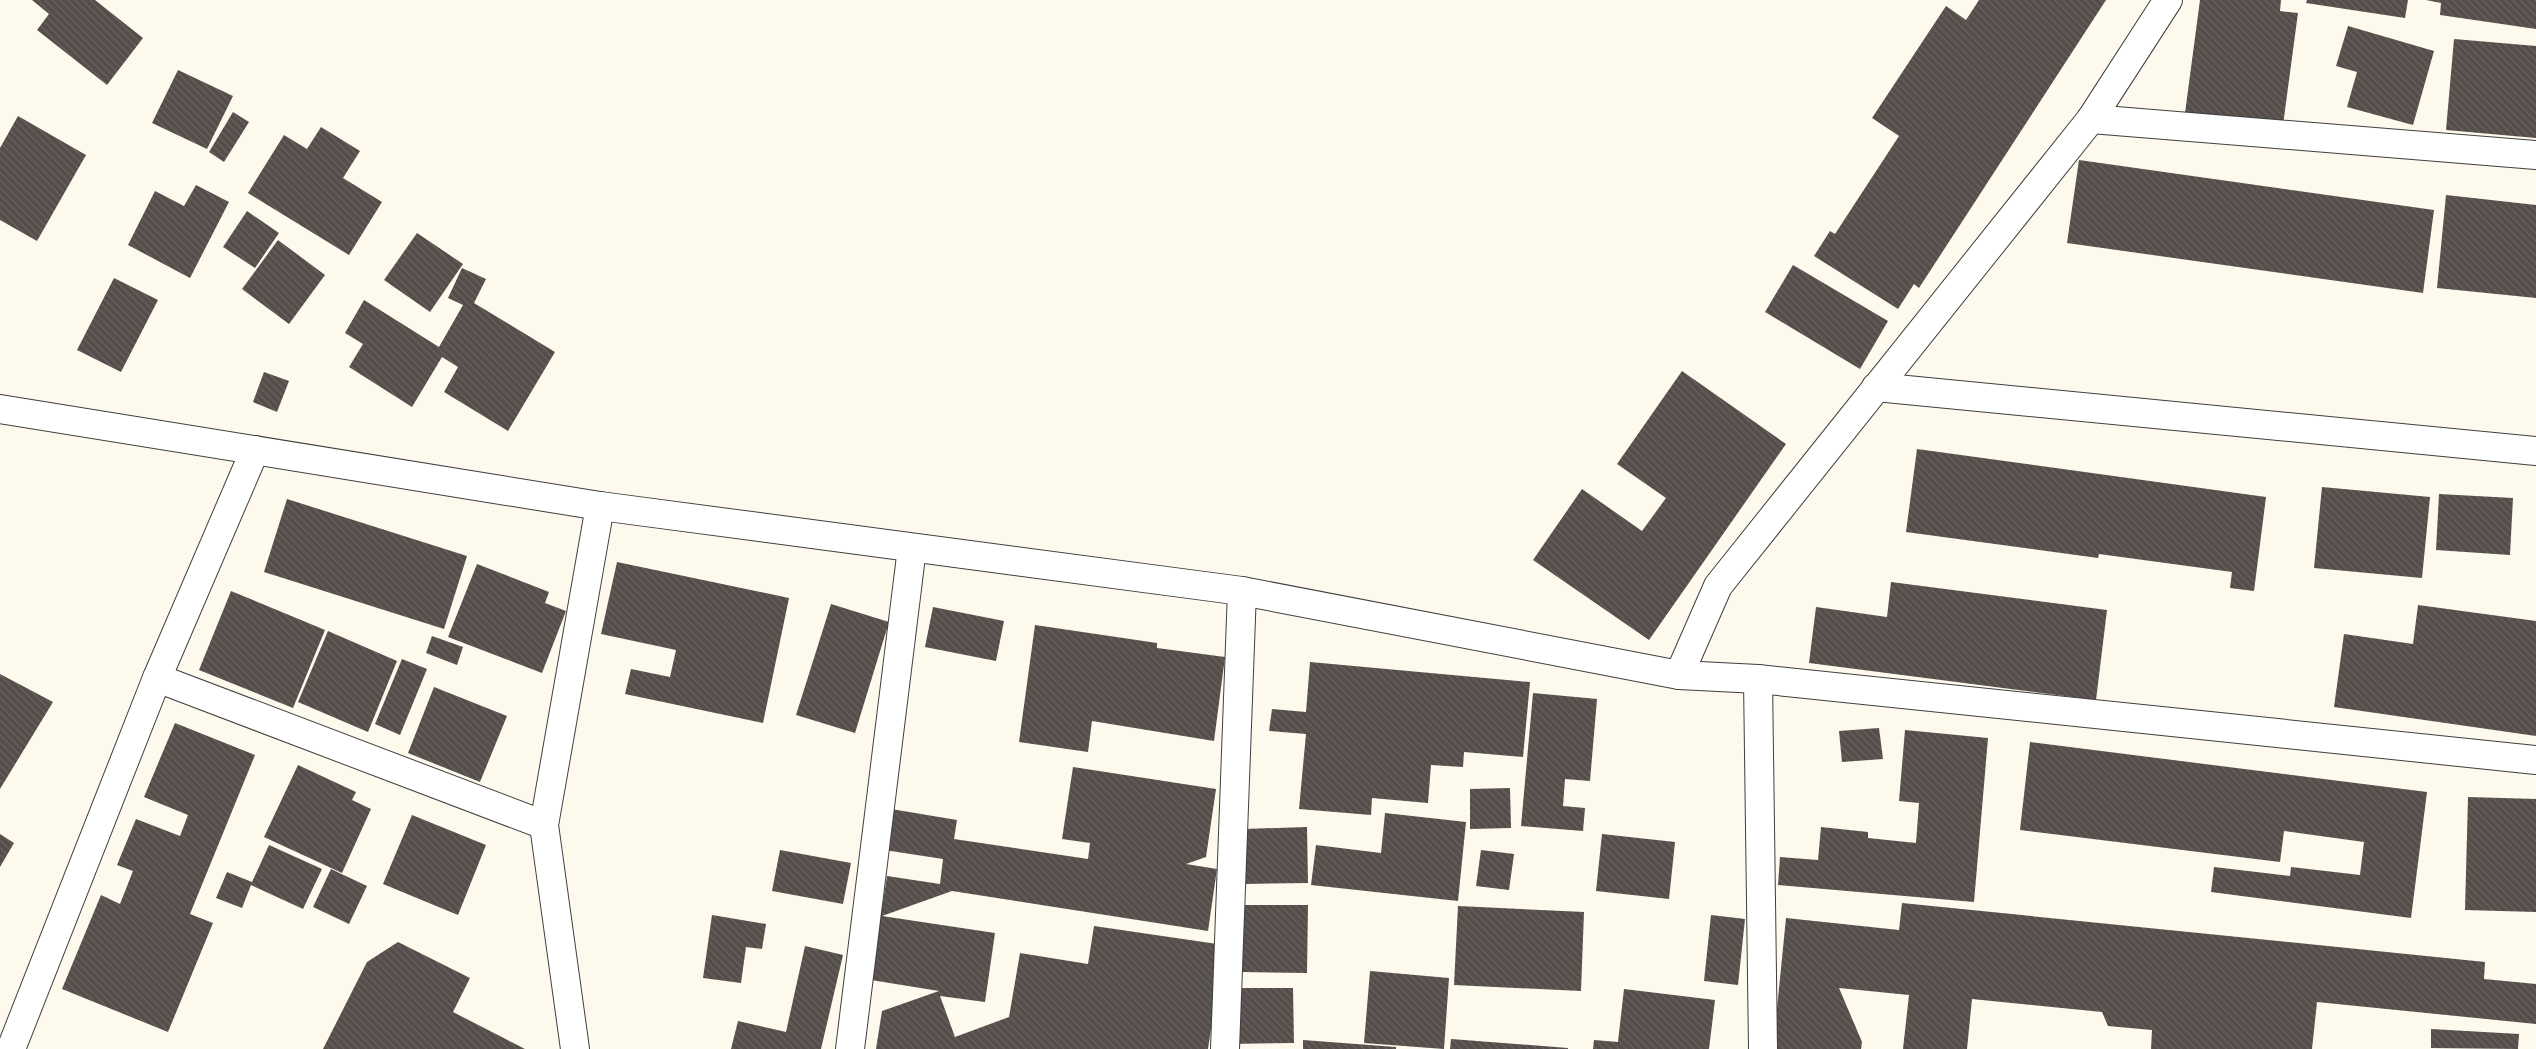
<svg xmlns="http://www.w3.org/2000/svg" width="2536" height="1049" viewBox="0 0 2536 1049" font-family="'Times New Roman',serif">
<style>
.building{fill:url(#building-back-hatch)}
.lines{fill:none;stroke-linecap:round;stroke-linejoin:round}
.street-casing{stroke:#3f3f3f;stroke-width:30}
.street{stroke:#fff;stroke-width:28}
</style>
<defs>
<pattern id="building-back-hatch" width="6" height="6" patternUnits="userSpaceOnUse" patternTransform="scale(1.25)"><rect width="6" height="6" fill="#544d4a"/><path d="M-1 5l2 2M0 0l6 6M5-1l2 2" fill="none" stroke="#686260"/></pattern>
</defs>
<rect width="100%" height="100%" fill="#fdf9ed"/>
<g class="building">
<path d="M32,0H95L143,38L107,85L37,30L49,14Z"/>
<path d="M1979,0H2106L1919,288L1914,284L1898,309L1814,256L1830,231L1835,234L1899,136L1872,118L1946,6L1966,20Z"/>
<path d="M2200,0H2281L2280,11L2298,13L2283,125L2185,113Z"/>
<path d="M2307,0H2408L2405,18L2306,3Z"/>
<path d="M2426,0H2536V29L2440,15L2441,3Z"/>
<path d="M2348,26L2434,51L2413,125L2347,107L2357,72L2336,66Z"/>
<path d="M2454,39L2536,46V138L2446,130Z"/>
<path d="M178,70L233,96L207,149L152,123Z"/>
<path d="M233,112L249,122L224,162L209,152Z"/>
<path d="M18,116L86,155L37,241L0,220V148Z"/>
<path d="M321,127L360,151L343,178L382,202L349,255L248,193L284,135L307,149Z"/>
<path d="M2079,160L2434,210L2423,293L2067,243Z"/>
<path d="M196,185L229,202L190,278L128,245L155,191L184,206Z"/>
<path d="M2446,195L2536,205V298L2437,288Z"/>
<path d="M247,211L279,233L255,268L223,247Z"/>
<path d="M417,233L463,264L430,312L384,280Z"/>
<path d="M278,240L325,275L289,324L242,289Z"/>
<path d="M1793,265L1888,321L1860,369L1765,312Z"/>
<path d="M462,268L486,279L474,303L555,352L508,431L444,392L458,367L442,357L412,407L349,367L363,344L345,333L364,300L439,347L463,305L448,298Z"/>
<path d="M114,278L158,300L121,372L77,350Z"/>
<path d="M1682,371L1786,444L1649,640L1533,560L1582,489L1642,531L1666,498L1617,464Z"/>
<path d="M264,372L289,381L277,412L253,402Z"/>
<path d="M1917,449L2266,497L2254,591L2230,588L2232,572L2099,554L2098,558L1906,532Z"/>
<path d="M2322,487L2430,497L2422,578L2314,568Z"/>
<path d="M2439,494L2513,498L2510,555L2436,550Z"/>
<path d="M287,499L467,556L444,629L264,572Z"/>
<path d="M617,562L789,598L763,723L625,694L631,669L670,677L676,650L601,634Z"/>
<path d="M477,564L549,592L545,603L566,611L542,673L448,637Z"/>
<path d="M1891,582L2107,610L2096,700L1809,663L1816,607L1887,617Z"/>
<path d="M231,591L325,630L293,708L199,670Z"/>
<path d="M831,604L889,622L855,733L796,715Z"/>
<path d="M2418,605L2536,621V736L2334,707L2344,634L2413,644Z"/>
<path d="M933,607L1004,621L996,661L925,647Z"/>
<path d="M1035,625L1157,643V648L1225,657L1214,741L1092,721L1088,752L1019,742Z"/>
<path d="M328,631L397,661L368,732L298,702Z"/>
<path d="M432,636L463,647L457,665L426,653Z"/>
<path d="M402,659L427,669L400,735L375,724Z"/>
<path d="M1310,662L1530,682L1523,757L1464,752L1463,767L1431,765L1428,803L1372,798L1371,815L1299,809L1306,734L1269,731L1272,709L1306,712Z"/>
<path d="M0,674L53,702L0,789Z"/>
<path d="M434,687L507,716L480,782L408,753Z"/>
<path d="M1533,693L1597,699L1590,781L1565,779L1563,806L1585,808L1583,831L1521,826Z"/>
<path d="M175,723L255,755L190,914L213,923L168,1032L62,989L101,895L120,904L133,871L117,865L136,819L180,836L188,815L144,797Z"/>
<path d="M1879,728L1883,759L1842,762L1839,731Z"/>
<path d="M1905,730L1988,738L1974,902L1778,885L1780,857L1818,860L1821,827L1868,832V838L1916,843L1919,803L1899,801Z"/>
<path d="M2030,742L2427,792L2411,918L2211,892L2214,867L2290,876L2291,867L2360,875L2364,842L2284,831L2280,862L2020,830Z"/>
<path d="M298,765L356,792L352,800L371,809L342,873L264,837Z"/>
<path d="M1073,767L1216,789L1206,857L1186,864L1217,869L1208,931L952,891L882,916L995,933L985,1002L940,996L955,1037L1009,1017L1020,953L1088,964L1094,926L1224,945L1208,1049H876L882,1011L939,991L871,980L887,876L940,884L943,859L878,849L885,808L957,820L954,839L1088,859L1090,843L1062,839Z"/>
<path d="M1510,788L1511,828L1470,829V789Z"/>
<path d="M2468,797L2536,799V912L2465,910Z"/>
<path d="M1385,813L1466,822L1458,901L1311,885L1316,845L1381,853Z"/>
<path d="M412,815L486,845L458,915L383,884Z"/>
<path d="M1307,827L1308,883L1244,884L1243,829Z"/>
<path d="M0,834L14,843L0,867Z"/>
<path d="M1602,834L1675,842L1669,899L1596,891Z"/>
<path d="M269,845L322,869L303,909L251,885L242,908L216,898L227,872L252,882Z"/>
<path d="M780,850L851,863L843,904L772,891Z"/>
<path d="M1481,850L1514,854L1509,890L1476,886Z"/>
<path d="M331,869L367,886L349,924L313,907Z"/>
<path d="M1902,903L2485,962L2484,979L2536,984V1024L2317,1002L2312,1049H2151L2152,1030L2108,1026L2102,1012L1972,999L1967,1049H1903L1909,995L1839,988L1862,1042L1861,1049H1773L1786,918L1899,930Z"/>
<path d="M1243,905H1308L1307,973L1242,972Z"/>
<path d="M1458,906L1584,912L1581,991L1454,985Z"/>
<path d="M712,915L766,924L762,949L746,947L741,983L703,978Z"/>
<path d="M1711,915L1745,919L1738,985L1704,981Z"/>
<path d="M398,942L470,978L453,1012L525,1049H323L367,962Z"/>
<path d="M805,946L843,955L821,1049H731L738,1021L786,1032Z"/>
<path d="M1370,971L1449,978L1444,1049L1364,1043Z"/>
<path d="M1229,988H1293L1294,1043L1229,1044Z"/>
<path d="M1624,989L1715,1000L1709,1049H1593L1594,1040L1618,1042Z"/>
<path d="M2431,1029L2519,1034L2518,1049L2431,1048Z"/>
<path d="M1451,1039L1568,1048V1049H1450Z"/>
<path d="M1303,1040L1396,1047V1049H1303Z"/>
</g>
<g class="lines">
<g class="street-casing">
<g id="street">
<path d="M2091,119L2536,155"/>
<path d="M1876,387L2536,451"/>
<path d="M0,409L600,506L1242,591L1679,675L1758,679L2536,760"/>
<path d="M1679,675L1718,586L2091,119L2168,0"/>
<path d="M157,678L544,825"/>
<path d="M1758,679L1763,1049"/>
<path d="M11,1049L157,678L255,450"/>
<path d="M575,1049L544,825L600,506"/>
<path d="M850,1049L912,548"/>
<path d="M1225,1049L1242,591"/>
</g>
</g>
<use href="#street" class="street"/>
</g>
</svg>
